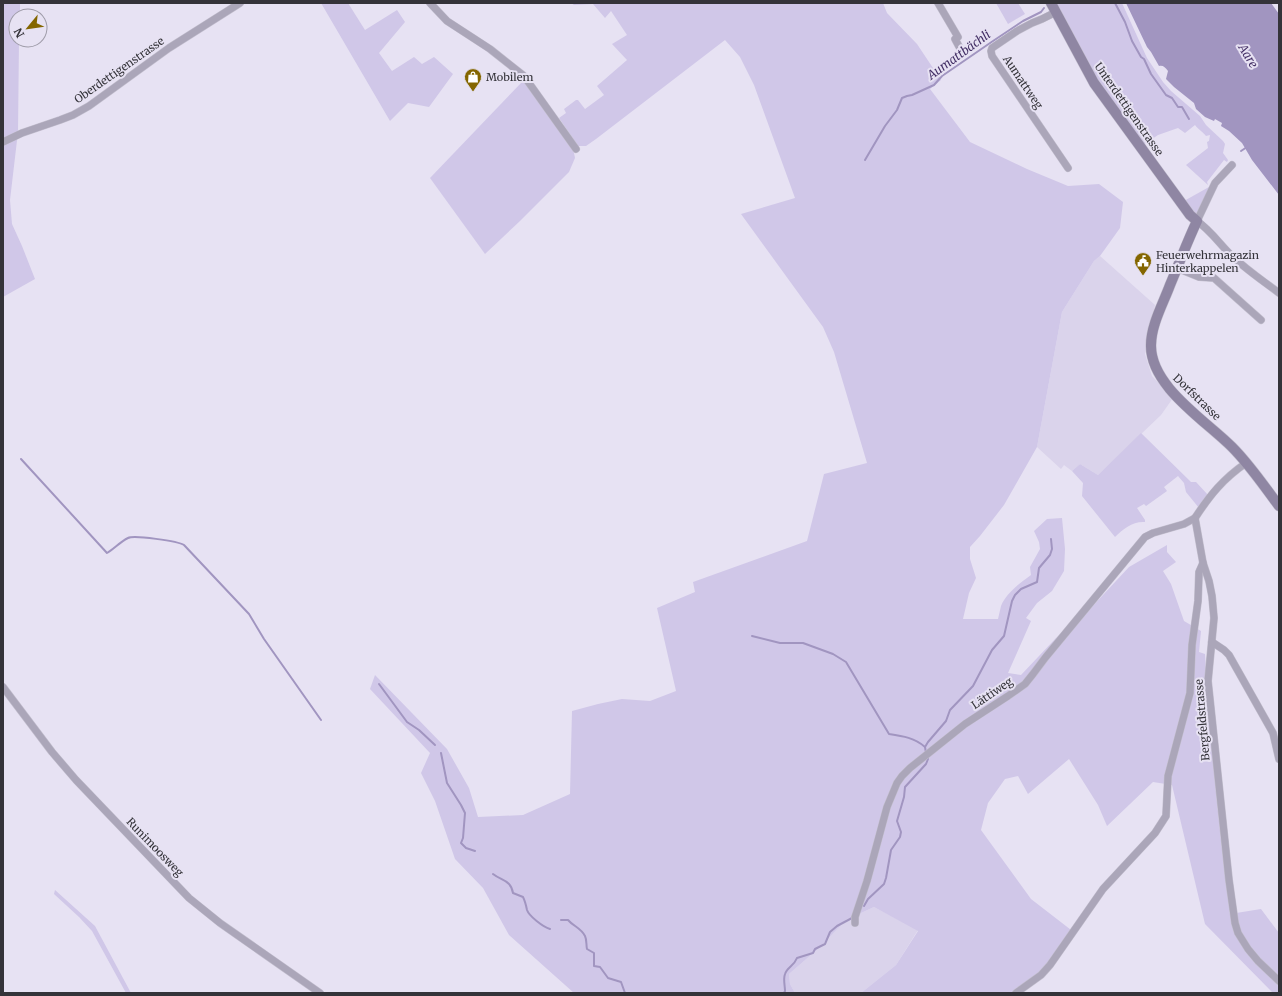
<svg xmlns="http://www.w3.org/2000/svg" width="1282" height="996" viewBox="0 0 1282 996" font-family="Merriweather,serif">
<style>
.built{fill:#dad3eb}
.green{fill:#d0c7e8}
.water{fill:#a195c0}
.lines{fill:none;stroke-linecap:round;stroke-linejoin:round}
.stream{stroke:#a195c0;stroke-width:2}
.street-casing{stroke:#c3bfce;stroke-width:8}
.secondary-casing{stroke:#c3bfce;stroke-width:11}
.street{stroke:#aba6b9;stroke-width:7}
.secondary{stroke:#8f86a3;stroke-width:10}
.labels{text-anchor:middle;stroke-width:4;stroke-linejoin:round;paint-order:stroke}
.street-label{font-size:11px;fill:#343339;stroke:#e7e2f3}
.poi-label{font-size:11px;fill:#343339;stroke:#e7e2f3;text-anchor:start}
.water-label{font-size:12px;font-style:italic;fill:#432f65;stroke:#e7e2f3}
</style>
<rect width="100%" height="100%" fill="#e7e2f3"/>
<g class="built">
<path d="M1100,256L1155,305L1145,354L1152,376L1173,398L1161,415L1098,475L1080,464L1072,471L1064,465L1061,469L1037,447L1062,312L1094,261Z"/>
<path d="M874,907L918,930L896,965L861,993H795L790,984L789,974L819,948L846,920Z"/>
</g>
<g class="green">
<path d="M3,3H20V16H16V40H19L18,132L10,200L12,224L22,246L35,279L3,297Z"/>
<path d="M321,3H348L365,30L397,10L405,22L379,53L392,71L414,57L422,64L434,57L453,74L429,107L408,103L390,121Z"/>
<path d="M571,3H883L887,13L917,44L941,80L930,89L970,142L1027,169L1068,186L1099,184L1123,202L1120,228L1100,256L1094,261L1062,312L1037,447L1004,505L980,536L970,547V559L976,578L969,593L963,619H998C999,615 1000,610 1001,606C1006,593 1020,583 1031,575L1030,567L1040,549L1039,542L1034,531L1047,519L1062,518L1065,549L1064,571L1052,591L1037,603L1026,618L1031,621L1008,673L1021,675L1056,638L1089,610L1129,567L1167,545V552L1176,562L1163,571L1171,584L1184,621L1201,631L1199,652L1205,654C1210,741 1219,828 1230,914L1261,909L1279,933V993H1273L1272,992L1205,924L1172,785L1153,782L1107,826L1098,805L1069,759L1028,794L1018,776L1005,779L988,803L981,830L1031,899L1075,933L1034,977L1018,993H861L896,965L918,931L874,907L846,920L819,948L789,974L790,984L795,993H574L509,935L483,888L455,859L435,801L421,773L430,753L370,689L375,675L447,749L469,788L478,817L523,815L570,794L572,711L598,704L622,699L650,701L676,691L657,608L695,592L693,582L807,541L824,474L867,463L834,352L823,327L741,214L795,198L754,85L740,57L725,40L596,139L586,146H578L559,118L566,113L564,109L576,100H578L585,109L604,95L597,86L627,60L612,44L627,35L611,11L605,18L593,4L574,5Z"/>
<path d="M996,3H1018L1025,14L1008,24Z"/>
<path d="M1056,3H1122L1147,58L1163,82L1171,91L1200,116L1206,125L1223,141L1225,144L1223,153L1228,160L1227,162L1224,160L1207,182L1208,185L1186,165L1208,148L1207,142L1209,141L1210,135L1206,136C1202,131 1198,129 1195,125L1185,133L1178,128L1158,135L1143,145L1098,82Z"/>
<path d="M525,81L573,148L575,158L569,172L520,221L485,254L430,178L522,82Z"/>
<path d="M1209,187L1210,188L1198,213H1192L1184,201Z"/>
<path d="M1141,433L1191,482H1196L1208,495L1199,508L1186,492L1184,483L1178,476L1164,487L1167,491L1146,506L1144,504L1137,508L1145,520V522C1133,521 1123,529 1115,537L1082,496L1083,483L1072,471L1080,464L1098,475Z"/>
<path d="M55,890L95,926L131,993H126L92,931L79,917L54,894Z"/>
</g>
<path class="water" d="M1126,3H1271L1279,14V195L1252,160L1242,143L1229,131L1221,126L1222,123L1215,119L1214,121L1205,117L1196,109L1194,103L1174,87L1166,79L1168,71C1165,67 1163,65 1159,66L1151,52L1147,47Z"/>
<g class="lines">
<g class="stream">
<path d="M1115,3L1125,22L1132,41L1141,57L1144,59L1151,74L1166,95L1172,98L1178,107H1182L1189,119"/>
<path d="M1241,151L1247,147"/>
<path d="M865,160L885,126L897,110L902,98L907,96L912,95L934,85L942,76L993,41L1023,21L1041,12L1044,8"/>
<path d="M21,459L107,553C114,549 120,542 128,538C134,535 178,541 184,545L249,614L264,639L321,720"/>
<path d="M752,636L780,643H803L833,654L846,662L889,734C903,736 915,738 925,747"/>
<path d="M379,684L407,722L419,730L435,745"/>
<path d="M441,753L447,783L461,805L465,813L463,838L461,843L466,848L475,851"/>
<path d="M926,753L925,747L928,742L946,721L950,710L973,686L992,650L1004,636L1012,601L1015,595L1021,589L1037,582L1039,568L1050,555L1052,549L1051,539"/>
<path d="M493,874C502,881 511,880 513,893L523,897C525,901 526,905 527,910C529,916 543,927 550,929"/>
<path d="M864,906L868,899L884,884L886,878L891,850L900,837L901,832L897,821L904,797L905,787L926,764L928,759L927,757"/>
<path d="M561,920H568C573,926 581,928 585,936C587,940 586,945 587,949L594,953V966L600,967L608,978L621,982L625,993"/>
<path d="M784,993L785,991C785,986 783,979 785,974C787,967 794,966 797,958L813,953L815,949L825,944L830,932L837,926L852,918"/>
</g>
<g class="street-casing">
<g id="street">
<path d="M430,3L447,21L490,49L524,76L576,149"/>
<path d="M938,3L958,37L955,39L962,52"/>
<path d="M1056,12L1042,19L1032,23L1017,31L992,48L991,51L992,56L1068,168"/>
<path d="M3,142L22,133L60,120L73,115L89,106L169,48L240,3"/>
<path d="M1232,165L1215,183L1197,221C1210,230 1219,243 1230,254C1245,269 1262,280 1279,293"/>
<path d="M1177,268L1199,277L1214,278L1261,320"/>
<path d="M1246,463C1223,479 1210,495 1195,518L1203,563L1209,581L1212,596L1214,618L1208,681L1229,880L1235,923L1238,933L1248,949L1258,961L1279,981"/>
<path d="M1212,642L1224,650L1229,655L1273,733L1279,759"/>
<path d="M3,687L52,752L76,780L189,898L220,923L320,993"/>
<path d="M855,923V917L867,881L887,807L897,783L902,776L910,768L965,724L1008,696L1025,684L1033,674L1045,658L1145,537L1153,533L1184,524L1195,518"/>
<path d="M1016,993L1041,975L1050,965L1103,889L1155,833L1166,816L1168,776L1190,693L1192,645L1198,601L1199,572L1203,563"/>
</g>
</g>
<g class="secondary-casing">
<path id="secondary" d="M1051,3L1094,83L1190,215L1197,221C1187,242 1179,264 1170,285C1163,304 1151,325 1151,345C1150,386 1205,420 1232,447C1250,465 1264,486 1279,506"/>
</g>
<use href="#street" class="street"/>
<use href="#secondary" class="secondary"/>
</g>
<defs>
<g id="shop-pin" transform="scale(0.9)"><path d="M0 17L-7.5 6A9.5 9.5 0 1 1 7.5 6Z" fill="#846600" stroke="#e7e2f3"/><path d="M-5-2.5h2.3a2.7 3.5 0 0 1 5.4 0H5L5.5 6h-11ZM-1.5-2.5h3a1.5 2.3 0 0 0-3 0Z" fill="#fff"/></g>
<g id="civic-pin" transform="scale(0.9)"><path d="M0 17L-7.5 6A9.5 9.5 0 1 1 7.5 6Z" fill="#846600" stroke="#e7e2f3"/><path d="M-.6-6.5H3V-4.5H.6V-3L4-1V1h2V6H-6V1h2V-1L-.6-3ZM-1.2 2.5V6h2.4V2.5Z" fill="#fff"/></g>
</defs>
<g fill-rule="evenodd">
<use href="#shop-pin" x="473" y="77"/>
<use href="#civic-pin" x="1143" y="261"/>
</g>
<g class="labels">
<g class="street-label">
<text transform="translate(119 70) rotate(-35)" y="4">Oberdettigenstrasse</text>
<text transform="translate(1023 82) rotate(56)" y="4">Aumattweg</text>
<text transform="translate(1129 109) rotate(55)" y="4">Unterdettigenstrasse</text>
<text transform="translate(1197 397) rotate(44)" y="4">Dorfstrasse</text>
<text transform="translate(992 693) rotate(-34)" y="4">Lättiweg</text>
<text transform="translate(1202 720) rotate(-95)" y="4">Bergfeldstrasse</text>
<text transform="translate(155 847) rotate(46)" y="4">Runimoosweg</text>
</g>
<g class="poi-label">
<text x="486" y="81">Mobilem</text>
<text x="1156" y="259">Feuerwehrmagazin<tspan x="1156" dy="13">Hinterkappelen</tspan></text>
</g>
<g class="water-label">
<text transform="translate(959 55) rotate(-36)" y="4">Aumattbächli</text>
<text transform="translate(1248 56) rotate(59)" y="4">Aare</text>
</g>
</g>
<rect width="1282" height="996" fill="none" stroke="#343339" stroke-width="8"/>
<g transform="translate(28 28) rotate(241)"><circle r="19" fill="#e7e2f3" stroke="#9f9ca9"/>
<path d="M0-3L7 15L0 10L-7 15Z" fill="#846600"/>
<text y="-6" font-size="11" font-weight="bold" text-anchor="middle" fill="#343339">N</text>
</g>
</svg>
